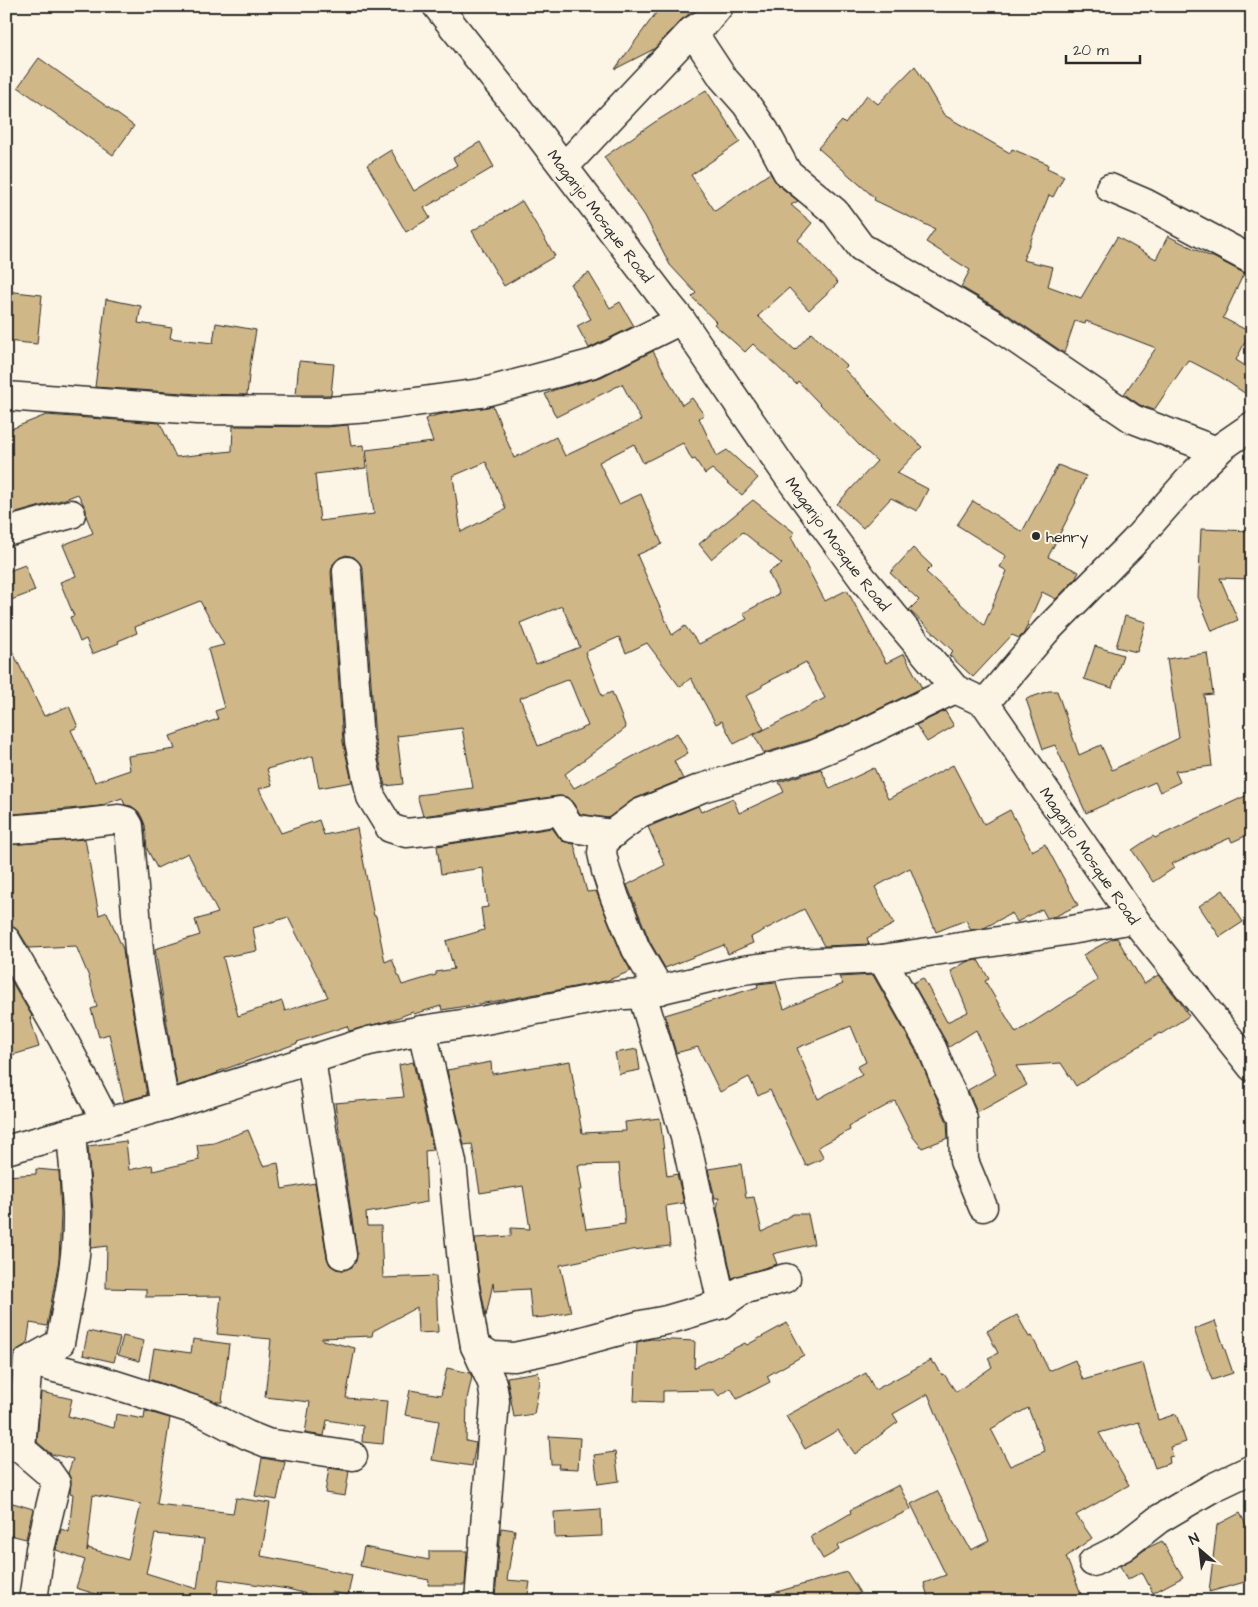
<svg xmlns="http://www.w3.org/2000/svg" width="1258" height="1607" viewBox="0 0 1258 1607" font-family="'Architects Daughter',sans-serif">
<style>
.building{fill:#cfb787;stroke:#2b2b2b;fill-rule:evenodd}
.lines{fill:none;stroke-linecap:round;stroke-linejoin:round}
.minor-casing{stroke:#2b2b2b;stroke-width:31}
.minor{stroke:#fcf5e5;stroke-width:28}
.poi-dot{fill:#2b2b2b;stroke:#fcf5e5;stroke-width:2}
.labels{text-anchor:middle;stroke-width:4;stroke-linejoin:round;paint-order:stroke}
.street-label{font-size:16px;fill:#2b2b2b;stroke:#fcf5e5}
.poi-label{font-size:16px;fill:#2b2b2b;stroke:#fcf5e5;text-anchor:start}
</style>
<rect width="100%" height="100%" fill="#fcf5e5"/>
<filter id="ink" filterUnits="userSpaceOnUse"><feTurbulence type="fractalNoise" baseFrequency=".02" numOctaves="2"/><feDisplacementMap in="SourceGraphic" scale="10" xChannelSelector="R" yChannelSelector="G"/><feConvolveMatrix kernelMatrix="1 2 1 2 8 2 1 2 1" color-interpolation-filters="sRGB"/></filter>
<g filter="url(#ink)">
<g class="building">
<path d="M661,6H694L688,15L681,20L654,49L615,69Z"/>
<path d="M39,58L134,126L113,155L18,87Z"/>
<path d="M915,66L944,115L1010,153L1012,149L1048,164L1047,168L1064,176L1053,197L1049,195L1023,260L1053,267L1048,286L1081,298L1117,237L1156,259L1168,236L1211,257V256L1244,273L1223,318L1250,332L1236,360L1252,370V398L1219,376L1188,360L1154,410L1140,405L1124,394L1156,348L1086,321L1085,324L1075,321L1064,353L1004,312L961,287L970,270L926,242L935,229L874,200L875,198L818,148L842,121L845,124L867,95L878,104Z"/>
<path d="M706,90L740,142L691,175L715,211L770,173L777,184L798,201L791,205L812,223L798,240L838,283L809,310L789,288L758,316L795,350L811,333L847,366L844,369L893,420L922,447L897,473L928,489L917,511L891,498L863,528L837,504L877,461L860,446L798,381L796,384L753,344L745,352L714,324L716,322L692,297L696,293L670,265L645,216L604,157L655,122Z"/>
<path d="M480,142L494,167L424,208L430,218L406,232L367,165L391,150L414,191L457,165L453,158Z"/>
<path d="M522,201L555,256L504,286L472,231Z"/>
<path d="M589,273L610,308L620,302L634,326L589,348L577,326L591,319L570,284Z"/>
<path d="M6,291L42,295L37,344L6,341Z"/>
<path d="M106,299L141,306L138,323L172,328L170,338L213,343L216,323L256,330L250,366L247,395L198,394L95,387Z"/>
<path d="M653,351L682,405L692,398L704,415L699,418L717,456L727,450L758,478L742,495L712,469L705,474L695,459L692,460L683,443L643,463L634,444L599,462L619,504L641,494L662,544L637,555L672,635L685,626L699,644L747,619L743,613L779,594L768,572L782,564L743,532L711,559L699,544L753,500L795,533L791,537L825,601L847,590L886,663L904,654L922,688L850,723L808,740L764,753L754,735L825,698L806,662L762,685V687L746,696L764,729L734,744L722,721L716,724L691,678L680,687L647,643L626,653L619,637L585,652L602,696L612,692L626,728L565,774L574,788L677,733L688,753L674,761L683,779L634,799L608,818L580,814L573,803L567,797L558,796L423,816L417,795L473,788L462,728L397,736L403,784L385,786L375,739L363,570L360,563L354,557L346,555L339,558L333,564L331,572L343,742L352,782L319,788L313,756L267,769L272,785L259,789L281,833L319,820L324,835L357,828L374,916H376L385,962L392,959L402,985L436,975V972L454,969L446,941L484,930L481,908L488,907L483,868L441,874L437,846L552,828L562,841L574,844L587,892L596,891L622,955L631,971L606,981L515,998L442,1010L441,1006L414,1014L413,1012L388,1021L349,1031L347,1026L297,1042L298,1043L217,1072L218,1073L177,1086L155,949L200,935L195,920L218,913L188,853L157,868L147,849L145,825L142,818L139,812L131,806L125,805L122,798L100,806L14,814L6,798V638L44,716L69,706L78,727L71,730L95,782L130,770L128,756L175,749L170,736L218,719L215,711L224,708L208,649L224,645L200,601L135,627L137,633L118,641L119,643L92,654L86,639L80,642L70,617L74,616L60,582L76,576L63,545L93,533L86,516V509L78,494L65,499L6,516V431L46,415L160,423L176,457L232,451L233,426L327,427L348,425L351,446L364,445L366,468L315,474L320,521L374,514L366,450L433,442L425,419L437,415L493,406L514,458L556,437L565,456L641,420L622,384L556,417L545,394L554,390L601,377ZM486,462L506,509L461,532L453,476ZM562,606L580,647L536,664L520,623ZM569,679L588,726L538,746L520,698ZM288,917L328,997L285,1011L282,1001L238,1016L223,957L257,951L253,928Z"/>
<path d="M299,361L334,364L331,395H296Z"/>
<path d="M1058,465L1086,476L1075,501L1076,502L1048,557L1079,572L1076,578L1056,599L1042,592L1024,633L1019,638L1012,635L973,677L949,655L953,651L909,610L919,600L890,573L913,548L932,566L926,572L984,625L1007,571L1000,567L1006,556L957,525L973,501L1022,532Z"/>
<path d="M1201,529L1252,531V579L1220,578L1238,620L1212,631L1198,597Z"/>
<path d="M25,565L35,591L6,602V572Z"/>
<path d="M1125,616L1146,622L1137,652L1116,647Z"/>
<path d="M1095,646L1123,655L1112,688L1084,679Z"/>
<path d="M1207,653L1213,694L1204,695L1212,766L1175,771L1180,782L1160,792L1155,782L1086,813L1055,745L1043,749L1026,699L1049,691H1057L1079,755L1101,745L1112,770L1179,738L1167,659Z"/>
<path d="M945,711L954,726L927,742L916,725Z"/>
<path d="M953,765L984,824L1010,810L1032,851L1045,844L1078,905L1056,916L1047,918L1042,909L1017,922L1012,913L984,928L971,930L966,920L936,932L910,868L875,887L894,924L867,938L869,944L824,946L804,909L751,937L753,943L728,954L724,945L665,968L650,942L627,885L665,865L648,827L698,806L701,812L733,798L739,813L784,792L779,782L821,769L830,789L874,768L888,799Z"/>
<path d="M1252,793V833L1232,842L1230,838L1171,864L1174,868L1153,882L1132,850L1153,836L1155,838Z"/>
<path d="M85,839L99,915L107,912L123,949L125,966L147,1095L124,1101L109,1034L99,1037L91,1009L97,1007L89,977L76,946L29,948L19,932L13,926L6,924V845Z"/>
<path d="M1223,890L1243,922L1220,937L1199,906Z"/>
<path d="M1117,938L1144,984L1158,975L1180,1002L1189,1016L1161,1034L1160,1033L1076,1086L1061,1063L1016,1066L1027,1085L977,1113L968,1090L996,1074L976,1030L949,1047L913,983L923,978L947,1022L968,1012L951,971L966,962L978,960L989,979L985,981L1016,1033L1098,980L1083,955L1112,939Z"/>
<path d="M6,972L32,1016L30,1018L39,1047L6,1057Z"/>
<path d="M873,975L918,1055L947,1122L948,1138L922,1148L913,1137L895,1101L849,1126L850,1130L818,1147L824,1158L806,1166L770,1090L758,1096L749,1077L720,1092L698,1047L676,1053L665,1015L758,987L757,984L776,982L784,1009L843,984L839,977ZM851,1026L866,1062L857,1067L862,1075L818,1099L797,1048Z"/>
<path d="M637,1049L640,1070L619,1074L615,1053Z"/>
<path d="M570,1061L582,1133L626,1131L625,1122L660,1118L667,1176L677,1174L684,1203L666,1206L670,1246L632,1250L560,1265L571,1312L546,1317L532,1318L529,1289L494,1291L493,1283L486,1316L479,1280L475,1238L511,1236V1228L530,1229L523,1186L480,1193L472,1144L464,1145L447,1070L491,1062L492,1074ZM619,1164L625,1224L586,1229L579,1190H582L578,1165Z"/>
<path d="M413,1062L433,1150L425,1151L427,1202L366,1213L367,1226H381L383,1278L436,1276L438,1332L418,1333L417,1307L373,1331L372,1336L322,1338V1340L355,1348L346,1398L387,1401L383,1444L362,1442L363,1426L327,1420L324,1436L305,1433L310,1402L265,1397L271,1339L217,1334L221,1296L146,1297V1289L106,1288L107,1246L91,1248L93,1212L88,1146L126,1141L129,1170L152,1165L153,1171L199,1160L197,1145L214,1143L248,1130L263,1166L278,1163L282,1189L315,1183L327,1258L330,1265L336,1269L345,1270L352,1267L356,1261L357,1253L335,1103L404,1097L399,1065Z"/>
<path d="M741,1164L746,1198L754,1197L762,1232L793,1214H808L814,1244L773,1254L777,1264L732,1278L717,1209L719,1198H715L708,1169Z"/>
<path d="M36,1169L59,1171L61,1213L59,1260L47,1326L30,1323L27,1344L17,1350L13,1357L9,1409H6V1176L36,1174Z"/>
<path d="M1017,1315L1029,1337L1032,1336L1049,1371L1075,1360L1083,1380L1143,1363L1158,1420L1176,1414L1186,1442L1170,1447L1173,1456L1169,1457L1170,1463L1155,1468L1139,1422L1099,1433L1129,1485L1076,1515L1092,1538L1066,1557L1082,1596L1071,1601H929L924,1583L946,1575L911,1504L937,1491L971,1550L989,1541L928,1394L893,1414L898,1422L855,1454L838,1430L805,1449L786,1416L866,1373L875,1390L931,1360L933,1364L935,1363L942,1375L944,1374L956,1392L992,1367L988,1358L998,1353L987,1331ZM1028,1408L1045,1451L1010,1466L991,1429Z"/>
<path d="M1215,1321L1233,1373L1212,1380L1194,1329Z"/>
<path d="M787,1323L804,1355L767,1376L770,1382L737,1399L731,1388L719,1396L714,1390L663,1391V1402L634,1401L637,1342L651,1339L695,1341L694,1368L745,1343L747,1345Z"/>
<path d="M88,1331L120,1338L114,1362L83,1355Z"/>
<path d="M123,1336L144,1341L139,1361L118,1355Z"/>
<path d="M193,1339L229,1344L222,1402H216L149,1379L154,1348L191,1353Z"/>
<path d="M447,1368L470,1373L472,1377L467,1399L466,1441L476,1443L472,1466L432,1460L439,1421L405,1415L410,1390L441,1395Z"/>
<path d="M538,1372L540,1382L534,1414L514,1417L507,1377Z"/>
<path d="M41,1392L72,1399L68,1416L114,1428L116,1414L144,1419L145,1411L170,1418L157,1504L233,1513L236,1498L270,1503L261,1556L314,1566L352,1575L348,1595L331,1592L329,1600L288,1589L219,1579L217,1596L220,1597L219,1601H118L76,1588L85,1560L56,1550L61,1529L69,1532L73,1494L70,1493L71,1480L68,1473L73,1459L51,1454L37,1442ZM93,1495L141,1504L128,1560L88,1548L87,1551ZM155,1534L204,1539L197,1589L146,1573Z"/>
<path d="M549,1436L580,1438L578,1469L558,1468L559,1464H551Z"/>
<path d="M615,1452L619,1481L598,1484L594,1455Z"/>
<path d="M262,1458L285,1462L277,1500L255,1496Z"/>
<path d="M329,1468L349,1471L345,1496L325,1493Z"/>
<path d="M899,1485L911,1509L837,1546L839,1550L823,1559L810,1537L851,1513L850,1510Z"/>
<path d="M6,1501L33,1509L26,1539L6,1534Z"/>
<path d="M601,1509L602,1536L555,1538L554,1512Z"/>
<path d="M1240,1513L1252,1536V1580L1209,1592L1217,1525Z"/>
<path d="M501,1528L515,1530L507,1580L530,1582L527,1601L495,1598Z"/>
<path d="M1162,1541L1183,1577L1153,1593L1142,1572L1127,1580L1120,1566L1132,1559L1147,1548Z"/>
<path d="M364,1547L429,1560V1551H467L465,1585H428L429,1580L360,1566Z"/>
<path d="M847,1572L860,1593L848,1601H766V1595Z"/>
</g>
<g class="lines">
<g class="minor-casing">
<g id="minor">
<path id="s1" d="M437,6L540,136L668,304L681,320L788,476L863,579L955,689L985,703L1134,919L1252,1067"/>
<path d="M692,31L723,78L746,104L765,131L787,172L835,212L861,247L995,325L1133,419L1217,451"/>
<path d="M564,167L692,31L706,22L719,6"/>
<path d="M1110,188L1145,203L1252,260"/>
<path d="M6,396L197,410L327,411L371,408L481,393L594,363L681,320"/>
<path d="M6,532L71,514"/>
<path d="M347,571L359,741L371,797L390,828L406,833L445,829L560,811L571,828L613,834"/>
<path d="M985,703L1045,632L1134,542L1196,472L1223,446L1252,426"/>
<path d="M6,830L69,825L119,819L126,821L129,826L140,963L165,1106"/>
<path d="M6,940L63,1039L106,1122"/>
<path d="M882,959L932,1048L944,1078L954,1098L963,1119L964,1161L983,1207"/>
<path d="M660,990L636,949L615,898L606,871L602,853L604,840L640,813L702,788L813,755L856,737L955,689"/>
<path d="M642,994L685,1137L722,1304L742,1290L786,1278"/>
<path d="M422,1030L452,1162L464,1282L475,1346L492,1383L495,1401L479,1601"/>
<path d="M311,1060L342,1255"/>
<path d="M6,1150L165,1106L369,1041L422,1030L475,1022L609,996L642,994L743,970L797,963L882,959L1071,930L1134,919"/>
<path d="M475,1346L492,1356L514,1357L557,1348L641,1325L667,1320L722,1304"/>
<path d="M28,1361L97,1379L204,1413L247,1435L267,1443L353,1456"/>
<path d="M6,1448L16,1446L21,1449L49,1473L56,1483L40,1549L33,1601"/>
<path d="M21,1449L28,1361L60,1343C68,1300 78,1257 77,1213C76,1186 73,1159 71,1132"/>
<path d="M1093,1562L1123,1547L1159,1519L1212,1488L1252,1469"/>
</g>
</g>
<use href="#minor" class="minor"/>
</g>
</g>
<circle class="poi-dot" cx="1036" cy="536" r="5"/>
<g class="labels">
<g class="street-label">
<text dy="6" stroke="none"><textPath href="#s1" startOffset="266">Maganjo Mosque Road</textPath></text>
<text dy="6" stroke="none"><textPath href="#s1" startOffset="671">Maganjo Mosque Road</textPath></text>
<text dy="6" stroke="none"><textPath href="#s1" startOffset="1076">Maganjo Mosque Road</textPath></text>
</g>
<g class="poi-label">
<text x="1046" y="542">henry</text>
</g>
</g>
<rect width="1258" height="1607" fill="none" stroke="#fcf5e5" stroke-width="25"/>
<rect x="12" y="12" width="1233" height="1582" fill="none" stroke="#2b2b2b" stroke-width="2" filter="url(#ink)"/>
<g transform="translate(1200 1550) rotate(332)" stroke="#fcf5e5" stroke-width="4" paint-order="stroke">
<path d="M0-4L9 19L0 12L-9 19Z" fill="#2b2b2b"/>
<text y="-8" font-size="14" font-weight="bold" text-anchor="middle" fill="#2b2b2b">N</text>
</g>
<path d="M1066 55v8h74v-8" fill="none" stroke="#2b2b2b" stroke-width="2.5"/>
<text x="1073" y="55" font-size="15" fill="#2b2b2b" stroke="#fcf5e5" stroke-width="4" paint-order="stroke">20 m</text>
</svg>
